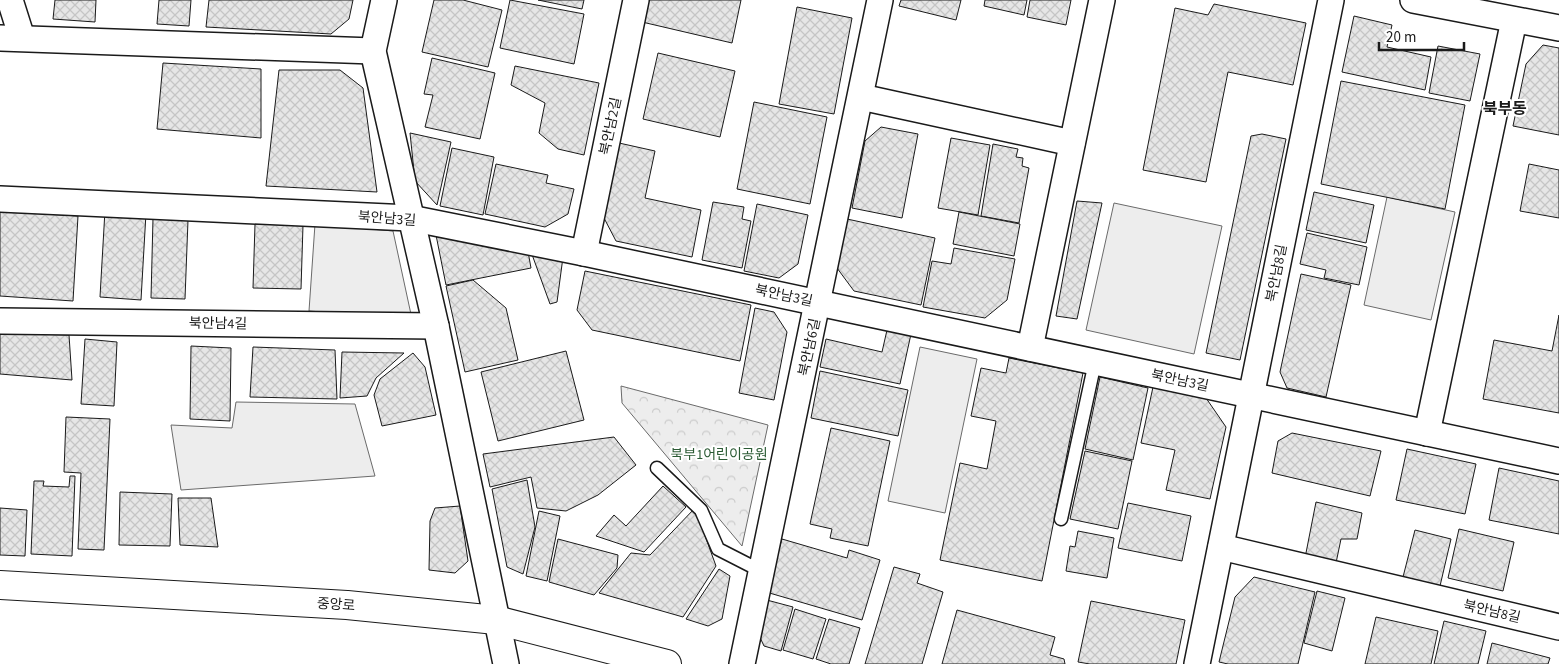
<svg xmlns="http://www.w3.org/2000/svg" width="1559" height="664" viewBox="0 0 1559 664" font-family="'Source Sans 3','Noto Sans KR',sans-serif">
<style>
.built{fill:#ededed;stroke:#6a6a6a}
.forest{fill:url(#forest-crowns);stroke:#6a6a6a}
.building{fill:url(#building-cross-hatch);stroke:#1a1a1a}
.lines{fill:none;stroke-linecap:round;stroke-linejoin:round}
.service-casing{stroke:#1a1a1a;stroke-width:15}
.minor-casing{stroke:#1a1a1a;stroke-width:28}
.secondary-casing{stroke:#1a1a1a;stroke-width:30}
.service{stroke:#fff;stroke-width:12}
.minor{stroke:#fff;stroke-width:25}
.secondary{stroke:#fff;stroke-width:28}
.labels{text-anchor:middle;stroke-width:4;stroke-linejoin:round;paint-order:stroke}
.street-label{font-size:14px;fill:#1a1a1a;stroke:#fff}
.park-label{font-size:14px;fill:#2b5a34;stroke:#fff}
.quarter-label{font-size:16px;font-weight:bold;fill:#1a1a1a;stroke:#fff}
</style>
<defs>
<pattern id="forest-crowns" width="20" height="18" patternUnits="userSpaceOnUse" patternTransform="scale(1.25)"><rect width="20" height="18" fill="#ededed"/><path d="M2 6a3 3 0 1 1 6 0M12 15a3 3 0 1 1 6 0" fill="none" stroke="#cbcbcb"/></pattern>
<pattern id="building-cross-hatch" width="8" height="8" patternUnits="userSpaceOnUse" patternTransform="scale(1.25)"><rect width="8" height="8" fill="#e6e6e6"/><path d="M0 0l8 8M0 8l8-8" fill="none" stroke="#c5c5c5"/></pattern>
</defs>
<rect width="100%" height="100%" fill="#fff"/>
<g class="built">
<path d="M1387,197L1455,212L1431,320L1364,305Z"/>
<path d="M1114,203L1222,226L1194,354L1086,330Z"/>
<path d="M315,224L393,231L412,319L309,311Z"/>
<path d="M920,347L977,359L945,513L888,501Z"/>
<path d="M236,402L355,404L375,476L181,490L171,425L232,428Z"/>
</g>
<path class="forest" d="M621,386L768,425L742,546L622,403Z"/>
<g class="building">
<path d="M55,0H96L95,22L53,19Z"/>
<path d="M159,0H191L189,26L157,24Z"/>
<path d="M209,0H353L349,19L331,34L206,27Z"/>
<path d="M434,0H463L502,10L488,67L422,52Z"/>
<path d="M510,0L584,14L574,64L500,48Z"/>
<path d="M538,0H584L582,9Z"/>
<path d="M647,0H741L732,43L642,22Z"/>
<path d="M901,0H961L956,20L899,6Z"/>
<path d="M985,0H1027L1024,15L984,6Z"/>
<path d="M1030,0H1071L1066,25L1027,17Z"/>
<path d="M1214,4L1306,23L1293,85L1228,72L1206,182L1143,170L1175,8L1208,15Z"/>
<path d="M797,7L852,18L834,114L779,104Z"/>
<path d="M1354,16L1392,25L1387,47L1431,57L1425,90L1342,72Z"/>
<path d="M1543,45L1559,48V135L1513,126L1526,64Z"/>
<path d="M1438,46L1480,54L1470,101L1429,93Z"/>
<path d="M658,53L735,71L720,137L643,119Z"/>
<path d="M432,58L495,73L480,139L425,127L433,95L424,94Z"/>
<path d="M163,63L261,69V138L157,129Z"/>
<path d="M515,66L599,83L584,155L558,149L539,133L545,103L511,85Z"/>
<path d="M279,70H340L363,88L377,192L266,186Z"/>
<path d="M1341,81L1465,105L1445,209L1321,184Z"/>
<path d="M754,102L827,117L810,204L737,189Z"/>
<path d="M881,127L918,134L902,218L852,208L865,141Z"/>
<path d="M410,133L451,142L437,205L415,181Z"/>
<path d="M1262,134L1286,139L1240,360L1206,353L1251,136Z"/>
<path d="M951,138L990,145L978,215L938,208Z"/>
<path d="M619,143L655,151L645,198L701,210L692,257L616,241L604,218Z"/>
<path d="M993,144L1018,149L1016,157L1023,158L1022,166L1029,168L1019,223L981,216Z"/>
<path d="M452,148L494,157L483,215L440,206Z"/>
<path d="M496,164L548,175L546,183L574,189L568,214L545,227L485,214Z"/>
<path d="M1529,164L1559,170V218L1520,211Z"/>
<path d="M1314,192L1374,205L1366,243L1306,230Z"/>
<path d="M1077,201L1102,203L1077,319L1056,316Z"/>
<path d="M713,202L744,207L742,219L751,221L742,268L702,260Z"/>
<path d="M757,204L808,215L798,264L779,278L744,271Z"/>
<path d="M105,210L146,213L141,300L100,297Z"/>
<path d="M0,211L78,216L73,301L0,296Z"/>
<path d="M959,212L1020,224L1014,256L953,244Z"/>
<path d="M153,218L188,220L185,299L151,298Z"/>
<path d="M847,219L935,238L921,305L854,291L837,268Z"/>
<path d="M255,224L303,225L301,289L253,288Z"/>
<path d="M1307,233L1367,247L1359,285L1324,278L1326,270L1300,264Z"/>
<path d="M436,235L527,246L531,268L446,285Z"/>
<path d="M954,248L1015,259L1007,300L985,318L923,307L932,261L951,264Z"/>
<path d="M530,249L563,257L557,302L550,304Z"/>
<path d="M585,271L751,305L740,361L592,330L577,310Z"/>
<path d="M1301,274L1351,285L1326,397L1287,388L1280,372Z"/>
<path d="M473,280L506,308L518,360L465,372L446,286Z"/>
<path d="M755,308L774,312L787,332L774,400L739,393Z"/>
<path d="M1559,315V413L1483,399L1494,340L1552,351Z"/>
<path d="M887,330L911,334L900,384L820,367L826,339L882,352Z"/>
<path d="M0,333L69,335L72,380L0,374Z"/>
<path d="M85,339L117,342L114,406L81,404Z"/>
<path d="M191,346L231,348L230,421L190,419Z"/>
<path d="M253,347L335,350L337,399L250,397Z"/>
<path d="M566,351L584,420L498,441L481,372Z"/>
<path d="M342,352L404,353L376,378L367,396L340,398Z"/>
<path d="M413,353L425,367L436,415L382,426L374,395L380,379Z"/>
<path d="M1009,358L1083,373L1042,581L940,560L960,463L987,469L996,421L971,416L981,368L1006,373Z"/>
<path d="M820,371L908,390L898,436L811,418Z"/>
<path d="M1100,377L1148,388L1133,460L1085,449Z"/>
<path d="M1153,387L1206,398L1226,427L1210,499L1166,490L1175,450L1141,443Z"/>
<path d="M66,417L110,419L104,550L78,549L81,473L64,472Z"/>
<path d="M831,428L890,441L868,546L830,538L832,529L810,524Z"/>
<path d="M1292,433L1381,451L1370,496L1272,473L1278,441Z"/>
<path d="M614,437L636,465L598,495L566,511L537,508L531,477L490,487L483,454Z"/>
<path d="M1407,449L1476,464L1465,514L1396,500Z"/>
<path d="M1085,451L1132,461L1118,529L1070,519Z"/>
<path d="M1499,468L1559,481V534L1489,520Z"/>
<path d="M70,476H75L72,556L31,554L34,481H44L43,486L69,487Z"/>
<path d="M527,480L535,527L523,574L507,567L492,489Z"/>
<path d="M663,486L686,507L644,552L596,536L614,515L626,526Z"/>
<path d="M120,492L172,494L170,546L119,545Z"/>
<path d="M178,498H211L218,547L180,545Z"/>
<path d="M1316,502L1362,513L1357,539H1341L1336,563L1305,558Z"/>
<path d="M1128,503L1191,516L1182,561L1118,548Z"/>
<path d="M460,506L468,561L455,573L429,570L430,521L435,508Z"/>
<path d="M0,508L27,510L25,556L0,555Z"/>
<path d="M695,508L716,566L683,617L599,593L631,553L650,555Z"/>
<path d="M539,511L560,516L547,581L526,576Z"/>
<path d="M1459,529L1514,542L1503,591L1448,578Z"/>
<path d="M1415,530L1451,539L1440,586L1403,577Z"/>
<path d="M1078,531L1114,538L1107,578L1066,571L1070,546L1075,547Z"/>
<path d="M558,539L618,555L617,568L594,595L549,582Z"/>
<path d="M782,539L847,558L849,550L880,560L862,620L766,592Z"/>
<path d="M894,567L920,574L917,583L943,592L922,664H865Z"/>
<path d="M719,569L730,576L722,619L708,626L686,619Z"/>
<path d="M1254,577L1315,592L1298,664H1228L1219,662L1235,597Z"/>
<path d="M1317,591L1345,598L1332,651L1304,643Z"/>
<path d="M763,599L793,607L781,651L764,646L755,627Z"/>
<path d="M1091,601L1185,620L1176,664H1090L1078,662Z"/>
<path d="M795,609L826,619L813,659L783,650Z"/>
<path d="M957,610L1055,637L1050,655L1064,659L1065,664H942Z"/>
<path d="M1376,617L1438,631L1431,664H1365Z"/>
<path d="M829,619L860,628L849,664H831L816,659Z"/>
<path d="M1444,621L1486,631L1478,664H1434Z"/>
<path d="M1492,643L1550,658L1548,664H1487Z"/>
</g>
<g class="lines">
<g class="service-casing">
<g id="service">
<path d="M657,468L701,510L718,549L761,571"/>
<path d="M1061,519L1095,362"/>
</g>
</g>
<g class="minor-casing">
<g id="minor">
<path d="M10,0L22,38"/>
<path d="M384,0L373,51L436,326L506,664"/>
<path d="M1413,0L1559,28"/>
<path d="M0,38L373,51"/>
<path d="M861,97L1072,143"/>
<path d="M0,199L410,218L584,253L1559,461"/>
<path d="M584,253L636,0"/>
<path d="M0,321L436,326"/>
<path d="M1030,348L1102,0"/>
<path d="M1427,433L1514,20"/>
<path d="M1221,547L1559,627"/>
<path d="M742,664L880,0"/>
<path d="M1197,664L1331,0"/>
</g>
</g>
<g class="secondary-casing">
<path id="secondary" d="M0,585L347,605L496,620L667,664"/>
</g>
<use href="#service" class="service"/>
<use href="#minor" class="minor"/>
<use href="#secondary" class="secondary"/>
</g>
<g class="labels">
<g class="street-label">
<text transform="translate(610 126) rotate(-78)" y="5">북안남2길</text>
<text transform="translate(387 218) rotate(4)" y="5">북안남3길</text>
<text transform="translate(1276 273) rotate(-79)" y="5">북안남8길</text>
<text transform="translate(784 295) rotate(12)" y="5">북안남3길</text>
<text transform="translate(218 323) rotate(1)" y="5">북안남4길</text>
<text transform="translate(809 347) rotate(-78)" y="5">북안남6길</text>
<text transform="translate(1180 380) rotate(12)" y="5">북안남3길</text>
<text transform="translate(336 604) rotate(4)" y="5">중앙로</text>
<text transform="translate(1492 611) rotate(13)" y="5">북안남8길</text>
</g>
<g class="park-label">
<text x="719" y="459">북부1어린이공원</text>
</g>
<g class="quarter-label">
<text x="1505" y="114">북부동</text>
</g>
</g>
<path d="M1379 42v8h85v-8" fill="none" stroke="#1a1a1a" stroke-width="2.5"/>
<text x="1386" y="42" font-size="15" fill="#1a1a1a" stroke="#ffffff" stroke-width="4" paint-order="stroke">20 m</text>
</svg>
